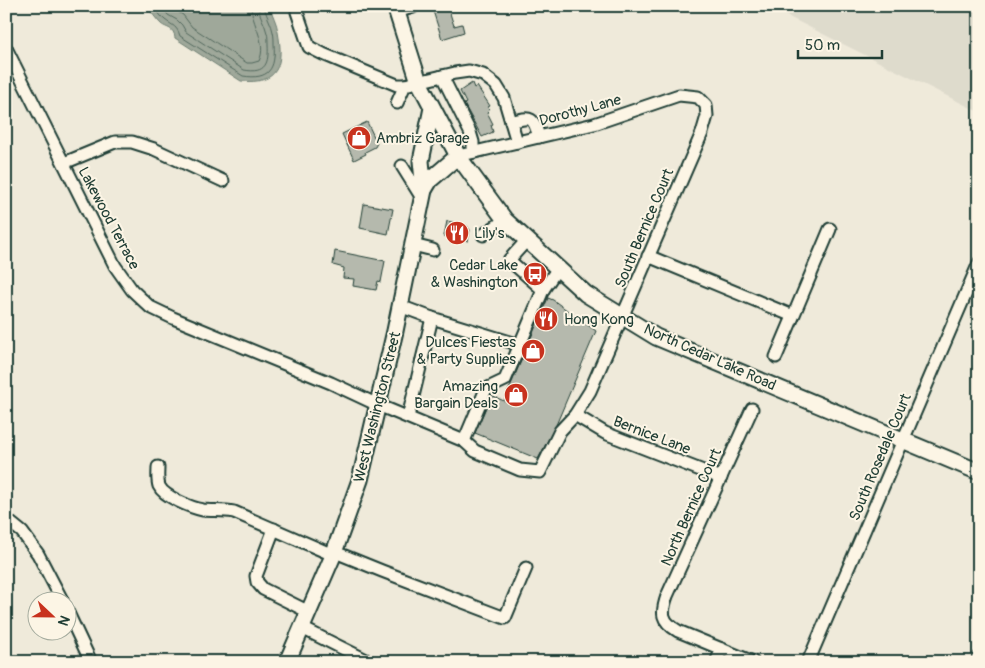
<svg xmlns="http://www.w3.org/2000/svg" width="985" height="668" viewBox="0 0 985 668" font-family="Pangolin,sans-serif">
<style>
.built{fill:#dedbcc}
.water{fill:#9fa89a;stroke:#6c7d71}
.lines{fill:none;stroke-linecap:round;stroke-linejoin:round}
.shore{stroke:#52685d;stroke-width:1}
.building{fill:#b5b9ad;stroke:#1f3d34}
.minor-casing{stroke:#1f3d34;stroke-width:15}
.major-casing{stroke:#1f3d34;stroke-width:19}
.minor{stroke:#fcf5e5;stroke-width:11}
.major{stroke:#fcf5e5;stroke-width:15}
.labels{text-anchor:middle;stroke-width:4;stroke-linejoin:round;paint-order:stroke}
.street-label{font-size:15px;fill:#1f3d34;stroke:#fcf5e5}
.poi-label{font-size:15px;fill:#1f3d34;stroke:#fcf5e5;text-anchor:start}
</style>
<rect width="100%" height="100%" fill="#efeada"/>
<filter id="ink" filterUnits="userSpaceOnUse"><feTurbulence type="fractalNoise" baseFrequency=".02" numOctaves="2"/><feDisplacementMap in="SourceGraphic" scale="10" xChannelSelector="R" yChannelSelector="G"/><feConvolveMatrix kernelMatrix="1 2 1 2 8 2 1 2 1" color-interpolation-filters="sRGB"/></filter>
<g filter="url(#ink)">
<path class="built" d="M767,6H979V112Z"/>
<path class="water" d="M147,6H269C272,14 277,23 278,32C284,64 279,85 241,81L175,38C174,27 167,29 161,24C156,19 151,12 147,6Z"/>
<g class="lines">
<g class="shore">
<path d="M154,6C157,11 161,17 165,20C173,26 177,26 180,36L243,76C269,80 276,69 274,44C274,40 274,36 273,32C272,25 267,17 265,10L264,6"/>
<path d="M161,6L168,15L177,20L182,25L186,32L244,70C266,74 269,63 268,45C268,41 268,36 267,33C265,23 259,16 258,6"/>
<path d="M171,6L173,9L183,15L192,27L247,63H252L259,61C268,43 251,23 251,6"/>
</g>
</g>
<g class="building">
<path d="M448,7L454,26L462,24L464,32L442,39L433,11Z"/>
<path d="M472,83L474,88L477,86L490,106L488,107L489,110L487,112L493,124L491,125L493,132L482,137L464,104L466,103L460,91Z"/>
<path d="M367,122L377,143L375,147L365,152L366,154L354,160L342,134Z"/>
<path d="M364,204L393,209L388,234L360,228Z"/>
<path d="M447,221L466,225L470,230L468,241L444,236Z"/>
<path d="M335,251L385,261L381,282L378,281L376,290L353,286L354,279L343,278L344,268L333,265Z"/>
<path d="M548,298L553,300L596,331L556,425L538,459L475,433L491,395L504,401Z"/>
</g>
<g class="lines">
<g class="minor-casing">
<g id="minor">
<path d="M297,12L309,47L323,54L397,85H405L455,73L469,71L483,75L496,85L504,98L517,142"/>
<path d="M396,12L413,7"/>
<path d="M6,48L115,266L132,290L150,307L173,318L331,383L378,405L464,441L486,389L505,380L543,290L558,268"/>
<path d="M442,76L470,132L473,142V152"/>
<path d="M397,103L405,85"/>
<path d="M511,122C532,116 533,117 539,137"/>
<path d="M458,156L594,124L679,95L698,97L706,105L707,116L702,133L590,391L575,415L560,431L540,472L520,470L475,451L464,441"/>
<path d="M64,163L115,142H132L154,149L223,181"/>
<path d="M402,166L422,198"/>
<path d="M483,235L505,220"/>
<path d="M527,240L509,260L543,290"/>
<path d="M413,245L433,250"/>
<path d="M648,256L793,316"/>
<path d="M400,306L432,318L408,417"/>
<path d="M432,318L520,345"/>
<path d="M776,357L830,229"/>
<path d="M752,409L667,596C661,613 661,621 678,631L753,662"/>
<path d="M575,415L605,433L721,478"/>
<path d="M158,467C158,474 157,480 159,486C164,497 192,508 203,510C213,511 224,510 234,512L333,555"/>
<path d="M6,519L22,532L38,554L62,600"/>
<path d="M274,529L256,576L257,582L263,589L309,612"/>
<path d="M335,552L382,571L505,618L526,568"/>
<path d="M68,613L91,662"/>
<path d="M302,628L370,662"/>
<path d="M716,662L722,649"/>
<path d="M808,662L979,263"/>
<path d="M977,662L979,657"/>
</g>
</g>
<g class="major-casing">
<g id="major">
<path d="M395,6L419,82L458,156L505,220L586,294L656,337L979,472"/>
<path d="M424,190L421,161L432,108"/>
<path d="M287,662L332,558L360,480L395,331L424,190L430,180L458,156"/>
</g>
</g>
<use href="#minor" class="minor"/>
<use href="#major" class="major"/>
</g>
</g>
<defs>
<g id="shop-disc" transform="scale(1.25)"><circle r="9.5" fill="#c8321e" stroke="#fcf5e5"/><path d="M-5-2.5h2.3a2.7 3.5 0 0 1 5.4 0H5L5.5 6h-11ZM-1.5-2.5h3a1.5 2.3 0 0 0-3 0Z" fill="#fff"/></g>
<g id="restaurant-disc" transform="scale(1.25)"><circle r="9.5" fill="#c8321e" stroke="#fcf5e5"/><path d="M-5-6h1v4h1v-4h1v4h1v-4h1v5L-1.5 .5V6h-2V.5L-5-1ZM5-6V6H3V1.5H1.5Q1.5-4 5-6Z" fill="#fff"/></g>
<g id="bus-disc" transform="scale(1.25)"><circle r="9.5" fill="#c8321e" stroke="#fcf5e5"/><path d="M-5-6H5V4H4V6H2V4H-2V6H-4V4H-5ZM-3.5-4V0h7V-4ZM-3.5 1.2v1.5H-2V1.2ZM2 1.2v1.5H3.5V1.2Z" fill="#fff"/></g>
</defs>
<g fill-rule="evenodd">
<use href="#shop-disc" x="359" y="138"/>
<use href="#restaurant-disc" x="457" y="233"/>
<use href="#bus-disc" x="535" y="274"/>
<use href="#restaurant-disc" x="546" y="319"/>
<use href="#shop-disc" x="533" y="351"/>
<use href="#shop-disc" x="516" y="395"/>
</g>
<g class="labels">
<g class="street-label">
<text transform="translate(580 110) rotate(-15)" y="5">Dorothy Lane</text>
<text transform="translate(109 218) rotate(62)" y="5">Lakewood Terrace</text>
<text transform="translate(644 228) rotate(-67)" y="5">South Bernice Court</text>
<text transform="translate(710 357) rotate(24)" y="5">North Cedar Lake Road</text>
<text transform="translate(377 407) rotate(-76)" y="5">West Washington Street</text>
<text transform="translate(652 435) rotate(21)" y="5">Bernice Lane</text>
<text transform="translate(880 457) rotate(-67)" y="5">South Rosedale Court</text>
<text transform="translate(691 507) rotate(-66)" y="5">North Bernice Court</text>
</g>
<g class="poi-label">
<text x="376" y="143">Ambriz Garage</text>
<text x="474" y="238">Lily's</text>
<text x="518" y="270" text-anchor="end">Cedar Lake<tspan x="518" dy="17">&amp; Washington</tspan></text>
<text x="564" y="324">Hong Kong</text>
<text x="516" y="347" text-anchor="end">Dulces Fiestas<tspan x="516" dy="17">&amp; Party Supplies</tspan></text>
<text x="498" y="391" text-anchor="end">Amazing<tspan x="498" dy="17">Bargain Deals</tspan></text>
</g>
</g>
<rect width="985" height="668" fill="none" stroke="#fcf5e5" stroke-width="25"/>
<rect x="12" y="12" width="960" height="643" fill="none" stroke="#1f3d34" stroke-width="2" filter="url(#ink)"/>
<g transform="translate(52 616) rotate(112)"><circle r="24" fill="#fcf5e5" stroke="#a4ab9e"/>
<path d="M0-4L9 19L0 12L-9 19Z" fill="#c8321e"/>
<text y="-8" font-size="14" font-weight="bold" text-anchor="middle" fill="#1f3d34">N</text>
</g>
<path d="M798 50v8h84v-8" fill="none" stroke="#1f3d34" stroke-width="2.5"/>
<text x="805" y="50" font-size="15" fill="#1f3d34" stroke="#fcf5e5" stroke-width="4" paint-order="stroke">50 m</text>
</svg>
